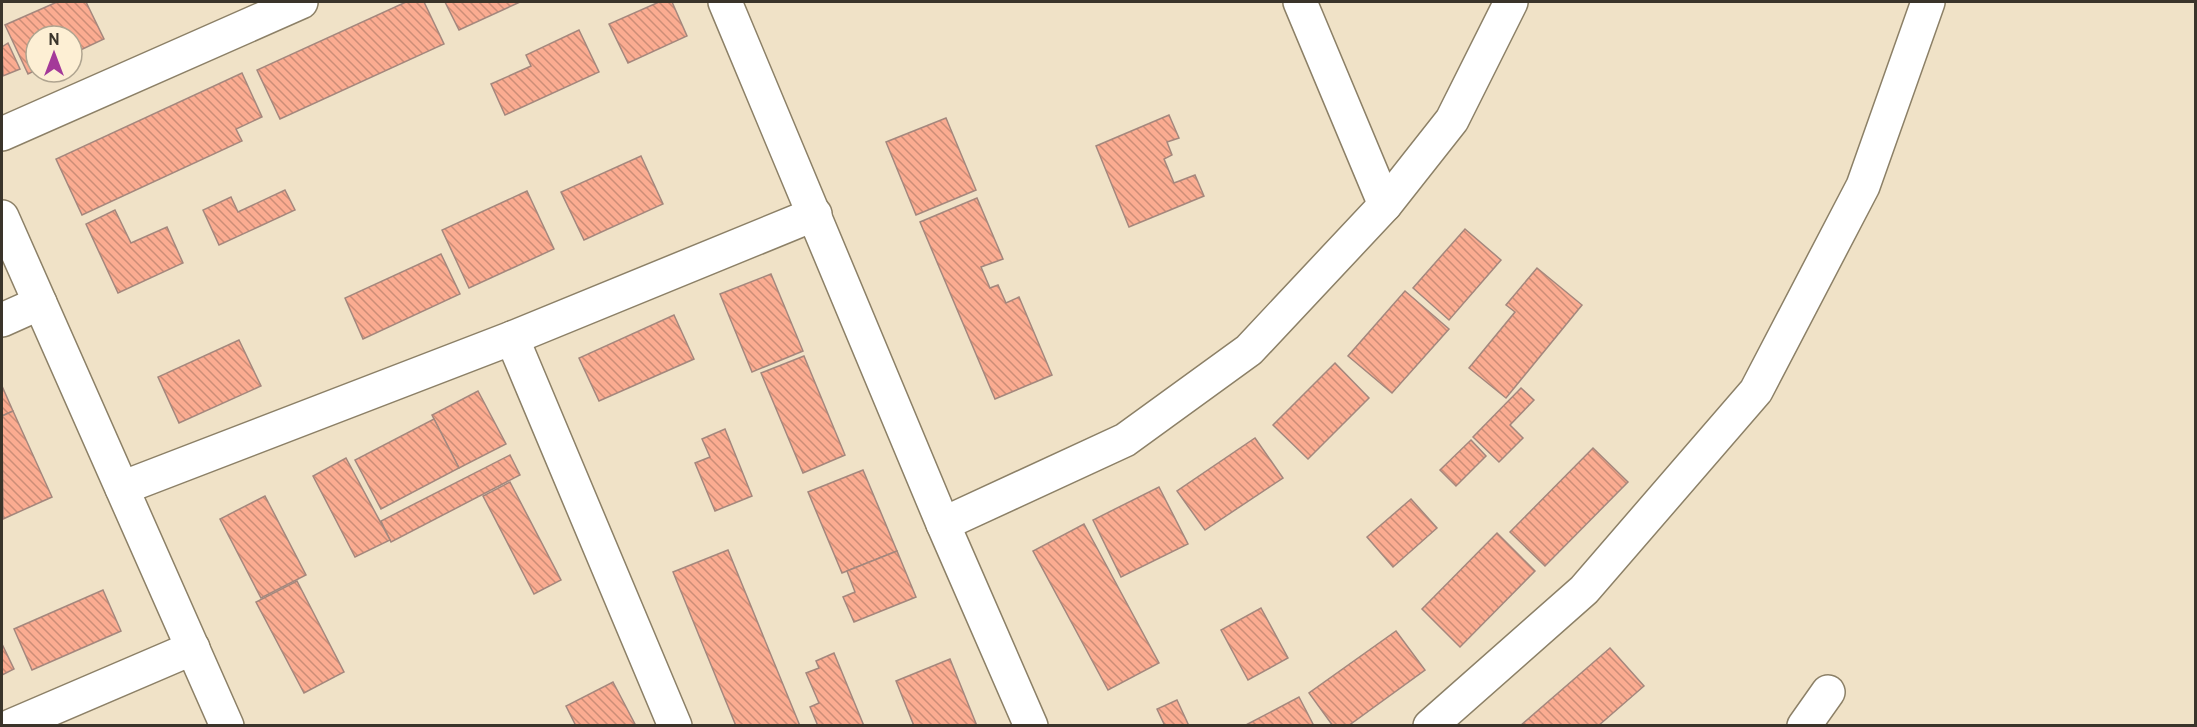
<svg xmlns="http://www.w3.org/2000/svg" width="2197" height="727" viewBox="0 0 2197 727" font-family="Overpass,sans-serif">
<style>
.building{fill:url(#building-back-hatch);stroke:#a4877d;stroke-width:1.5}
.lines{fill:none;stroke-linecap:round;stroke-linejoin:round}
.minor-casing{stroke:#8c8067;stroke-width:36}
.minor{stroke:#fff;stroke-width:33}
</style>
<defs>
<pattern id="building-back-hatch" width="6" height="6" patternUnits="userSpaceOnUse" patternTransform="scale(1.5)"><rect width="6" height="6" fill="#fbac91"/><path d="M-1 5l2 2M0 0l6 6M5-1l2 2" fill="none" stroke="#cc8d77"/></pattern>
</defs>
<rect width="100%" height="100%" fill="#f0e2c7"/>
<g class="building">
<path d="M57,2H86L104,39L72,54V36H36V70L28,74L5,25Z"/>
<path d="M406,2H424L444,44L280,119L257,70Z"/>
<path d="M445,2H520L459,30Z"/>
<path d="M659,2H672L687,36L628,63L609,24Z"/>
<path d="M579,30L599,72L505,115L491,84L531,66L526,55Z"/>
<path d="M8,43L20,69L3,76L2,47Z"/>
<path d="M242,73L262,117L236,129L242,141L82,215L56,159Z"/>
<path d="M1169,115L1179,138L1167,142L1172,155L1164,159L1174,183L1195,175L1204,196L1129,227L1096,146Z"/>
<path d="M946,118L976,190L916,215L886,142Z"/>
<path d="M641,156L663,204L584,240L561,192Z"/>
<path d="M285,190L295,210L219,245L203,210L231,197L238,212Z"/>
<path d="M527,191L554,249L469,288L442,230Z"/>
<path d="M977,198L1003,259L981,267L990,288L998,285L1006,303L1019,297L1052,375L995,399L920,222Z"/>
<path d="M115,210L131,243L167,227L183,263L118,293L86,224Z"/>
<path d="M1465,229L1501,260L1449,320L1413,288Z"/>
<path d="M441,254L460,294L363,339L345,298Z"/>
<path d="M1537,268L1582,305L1506,398L1469,368L1515,312L1506,305Z"/>
<path d="M771,274L803,351L752,372L720,294Z"/>
<path d="M1405,291L1449,329L1392,393L1348,356Z"/>
<path d="M674,315L694,359L599,401L579,358Z"/>
<path d="M239,340L261,386L179,423L158,377Z"/>
<path d="M804,356L845,455L803,473L761,373Z"/>
<path d="M1335,363L1369,398L1308,459L1273,425Z"/>
<path d="M2,386L13,411L2,416Z"/>
<path d="M1521,388L1534,400L1510,425L1523,438L1499,462L1473,437Z"/>
<path d="M478,391L506,444L459,468L432,415Z"/>
<path d="M13,411L52,497L3,519L2,416Z"/>
<path d="M434,419L459,468L381,509L355,460Z"/>
<path d="M725,429L752,496L715,511L695,463L710,457L702,439Z"/>
<path d="M1255,438L1283,478L1205,530L1177,491Z"/>
<path d="M1471,440L1486,456L1456,486L1440,470Z"/>
<path d="M1593,448L1628,482L1545,566L1510,532Z"/>
<path d="M510,455L520,475L391,542L381,521Z"/>
<path d="M346,458L390,540L355,557L313,476Z"/>
<path d="M863,470L897,551L842,573L808,492Z"/>
<path d="M510,482L561,580L534,594L483,496Z"/>
<path d="M1159,487L1188,544L1121,577L1093,520Z"/>
<path d="M265,496L306,575L261,598L220,519Z"/>
<path d="M1411,499L1437,528L1393,567L1367,537Z"/>
<path d="M1084,524L1159,663L1108,690L1033,551Z"/>
<path d="M1497,533L1535,571L1460,647L1422,609Z"/>
<path d="M728,550L800,726H736L673,572Z"/>
<path d="M897,551L916,597L854,622L843,597L855,592L847,571Z"/>
<path d="M297,581L344,672L304,693L256,602Z"/>
<path d="M103,590L121,631L32,670L14,629Z"/>
<path d="M1261,608L1288,658L1248,680L1221,630Z"/>
<path d="M1396,631L1425,670L1348,726H1333L1309,693Z"/>
<path d="M2,644L14,669L2,675Z"/>
<path d="M1610,648L1644,686L1598,726H1520Z"/>
<path d="M834,653L864,726H818L810,707L819,703L806,673L819,668L816,661Z"/>
<path d="M950,659L977,726H914L896,681Z"/>
<path d="M613,682L636,726H576L566,706Z"/>
<path d="M1299,697L1314,726H1244Z"/>
<path d="M1177,700L1189,726H1165L1157,709Z"/>
</g>
<g class="lines">
<g class="minor-casing">
<g id="minor">
<path d="M725,2L943,524L1031,726"/>
<path d="M1300,2L1385,205"/>
<path d="M2,134L301,2"/>
<path d="M2,217L227,726"/>
<path d="M2,320L40,303"/>
<path d="M512,338L675,726"/>
<path d="M122,488L512,338L815,214"/>
<path d="M943,524L1125,440L1249,350L1385,205L1452,120L1511,2"/>
<path d="M11,726L193,648"/>
<path d="M1430,726L1584,590L1756,391L1863,186L1928,2"/>
<path d="M1804,726L1828,692"/>
</g>
</g>
<use href="#minor" class="minor"/>
</g>
<rect width="2197" height="727" fill="none" stroke="#3a342a" stroke-width="6"/>
<g transform="translate(54 54)"><circle r="28" fill="#fdefd4" stroke="#afa490" stroke-width="1.5"/>
<path d="M0-4.5L10 22L0 15L-10 22Z" fill="#a43999"/>
<text y="-9" font-size="16" font-weight="bold" text-anchor="middle" fill="#3a342a">N</text>
</g>
</svg>
